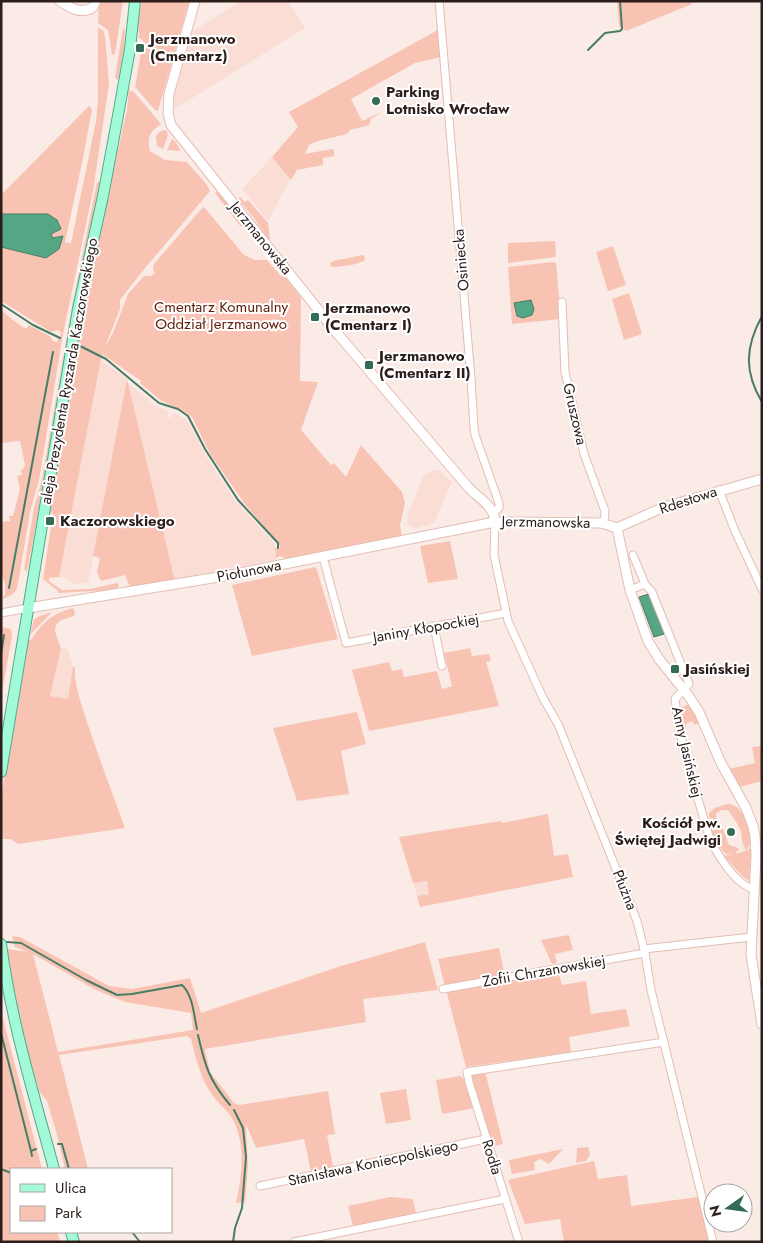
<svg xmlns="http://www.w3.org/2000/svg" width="763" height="1243" viewBox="0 0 763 1243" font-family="Jost,sans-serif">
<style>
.built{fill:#faddd5}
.green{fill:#f8c3b3;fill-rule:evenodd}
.water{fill:#54a684;stroke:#487d64}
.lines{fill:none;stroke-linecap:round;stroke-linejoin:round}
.stream{stroke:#487d64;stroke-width:2}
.minor-casing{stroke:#e3bdb2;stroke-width:9}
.tertiary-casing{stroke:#e3bdb2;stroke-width:11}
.primary-casing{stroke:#50aa85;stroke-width:12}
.minor{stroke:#fff;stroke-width:7}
.tertiary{stroke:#fff;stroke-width:9}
.primary{stroke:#a2fad9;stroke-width:10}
.poi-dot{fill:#336c55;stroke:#fff;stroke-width:2}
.labels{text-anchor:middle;stroke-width:4;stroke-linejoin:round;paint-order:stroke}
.poi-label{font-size:15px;font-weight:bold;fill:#2c1e1a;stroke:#fff;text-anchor:start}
.street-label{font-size:15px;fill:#2c1e1a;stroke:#fff}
.park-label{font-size:15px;fill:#5e1c08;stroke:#fff}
</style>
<rect width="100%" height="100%" fill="#fbebe7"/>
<g class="built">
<path d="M241,1H288L305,28L173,110L174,97L193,31Z"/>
<path d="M272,157L290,179L268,221L242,189Z"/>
<path d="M101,360L127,379L88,583L74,584L63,577H59Z"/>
<path d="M128,385H130L155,405L168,411L169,419L174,413L185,419L189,423L206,456L236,502L273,541L275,546L276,560L175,579Z"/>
<path d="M438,470L452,482L434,523L415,529L408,524L407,516L423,477L431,471Z"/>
<path d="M67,647L73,667L68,699L50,696L61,649Z"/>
<path d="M427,881L429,894L417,896L413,883Z"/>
</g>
<g class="green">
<path d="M99,1H123L115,54L112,55L108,30L98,23Z"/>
<path d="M142,1H189L158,111L155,110L135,87L143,40L139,38L138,21Z"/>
<path d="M617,1H691L692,4L626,31L619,26Z"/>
<path d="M98,28L103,30L105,36L109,84L93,191L63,334L39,480L30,512L17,589L13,594L1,600L5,594V584L1,572V522L10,521L9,516H13L20,489L17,476L22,475L21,470L23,469L25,465L20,441L1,443V310L14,321L26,329L29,325L51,337L53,341L57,342L61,334L60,331L57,330L51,332L1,301V195L89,106L92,110L83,158L65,242L71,243L96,121L98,101Z"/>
<path d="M123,28L125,29L124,51L118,80L115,78Z"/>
<path d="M438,30L441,57L415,63L351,99L362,121L382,112L371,119L369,125L350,130L347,134L318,141L309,145L305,154L332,149L334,150V156L323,158V165L297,170L291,180L272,157L298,127L289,112Z"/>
<path d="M129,90L134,92L161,124C149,132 147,138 150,151L165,160L187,162L207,185L210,191L141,273L120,300V309L105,347L113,333L128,294L144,276H151L155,273L153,270L154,264L202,208L204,207L244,255L255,260H267L280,275L286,278L301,298L300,381L318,382L301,430L331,465L334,463L346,477L361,445L402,492L405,503L400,525L402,536L286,560L281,556L276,558L275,548H280L279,545L244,503L233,487L210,454L192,417L185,412L160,400L140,383L141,381L102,354L59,577L49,578V581L62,590L90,589L117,583L119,585L117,588L110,590L58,593V591L43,579L53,514L50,513V498L80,318L127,110Z"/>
<path d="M164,130L167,131L168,135L163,149L157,146L156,136L159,132Z"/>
<path d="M172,139L175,141L181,151L167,150Z"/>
<path d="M97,182H101L27,572L24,569L34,508L42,479L72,307Z"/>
<path d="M218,191L222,193L242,218L243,223L241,227L215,193Z"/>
<path d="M240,197L245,202L248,200L268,223L270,240L268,239L254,218L238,199Z"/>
<path d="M555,241L556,257L508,263V243Z"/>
<path d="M613,246L626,285L608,291L596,252Z"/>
<path d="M363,255L365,257L364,261L352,265L334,267L330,266V264L333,261Z"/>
<path d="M553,262L556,263L561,319L512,324L508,267Z"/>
<path d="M629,293L642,334L624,340L612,299Z"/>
<path d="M127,379L175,581L130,587L125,575L101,581L97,572L100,558L93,556Z"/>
<path d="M450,541L458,579L428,583L420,546Z"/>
<path d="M316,567L338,639L252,656L232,585Z"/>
<path d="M73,608L75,612L74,616L61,620L56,625L55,631L61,649L50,696L68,699L73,667H75C74,685 81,702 86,719C98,756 112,792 125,828L18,844L10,839H1V805L4,780L12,741L29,640H31C43,622 51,614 73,608Z"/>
<path d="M52,612L30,635L34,619L40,616Z"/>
<path d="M1,627L11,629L12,636L1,697Z"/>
<path d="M470,648L472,656L489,654L491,661L486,662L499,706L369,731L352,670L389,662L392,671L402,669L404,677L437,671L442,689L452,686L444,653Z"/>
<path d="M689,704L699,723L695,725L692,721L686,724V731H683L682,707Z"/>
<path d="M357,712L366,744L341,751L349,794L297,801L273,728Z"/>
<path d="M762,746V781L739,787L729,769L755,763L752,747Z"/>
<path d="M727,804C744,803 754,834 749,847L746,850C740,840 743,838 740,829C737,822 732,816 728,810H722L716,813V818L719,830L723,829L729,845L738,848L739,850L736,852V854H726C714,842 709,830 709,813L715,808Z"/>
<path d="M548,814L554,856L568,854L573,877L420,907L417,896L429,894L427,881L413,883L399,837L501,821L502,823Z"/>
<path d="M753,842V854L751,855L749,881L742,876L724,856C734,853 740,854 751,848Z"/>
<path d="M569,935L573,950L555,954L557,963L552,964L541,940Z"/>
<path d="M12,936L20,937L109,986L132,989L190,978L201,1013L341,966L425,942L438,990L363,999L366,1022L205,1049L210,1072L234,1103L239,1105L328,1091L335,1134L327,1135L333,1167L311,1172L304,1139L256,1148L246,1124L248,1167L245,1202L236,1203C242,1176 246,1145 233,1120C229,1111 219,1105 213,1096C201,1080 196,1059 191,1039L187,1036L59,1055L88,1169H65L56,1131L47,1101L39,1091L29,1057L15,998L7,949L28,952L15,947ZM33,954L96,990L125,1002L191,1013L193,1030L58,1052Z"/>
<path d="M499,948L506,981L559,974L562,985L586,981L591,1014L626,1009L630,1026L569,1037L571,1052L466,1067L438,959Z"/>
<path d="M1,1011L42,1169H11V1232H57L60,1242H1Z"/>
<path d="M485,1071L503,1144L491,1147L470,1074Z"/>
<path d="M460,1076L464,1079L475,1108L442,1114L436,1080Z"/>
<path d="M406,1089L411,1120L386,1124L380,1093Z"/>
<path d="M588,1147L590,1154L586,1161L576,1163L577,1148Z"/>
<path d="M563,1149L549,1164L541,1159L534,1162L535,1170L512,1174L509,1160Z"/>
<path d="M594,1161L598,1179L627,1175L631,1206L698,1197L709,1242H564L560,1219L525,1224L508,1180Z"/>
<path d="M390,1197L413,1199L416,1213L353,1226L348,1206Z"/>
</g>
<g class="water">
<path d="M1,214H48L57,220L61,229L51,234L53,238L63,236L59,249L46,258L1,247Z"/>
<path d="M531,300L534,309L532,315L523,318L517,316L514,303Z"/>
<path d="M649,594L664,634L654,637L639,597Z"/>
</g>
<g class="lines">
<g class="stream">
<path d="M588,50L605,33L620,31L622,29L620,1"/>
<path d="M1,304L33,325L60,338"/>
<path d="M762,316C745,347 744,372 762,402"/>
<path d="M80,346L106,359L159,403L178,409L188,416L205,449L238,500L278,543V548"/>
<path d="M9,588L53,352"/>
<path d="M1,655L4,635"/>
<path d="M7,942L21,943L86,980L117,995L132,994L182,985C193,995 194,1016 197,1029"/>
<path d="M1,1033L31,1151"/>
<path d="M198,1035C205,1066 209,1080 230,1105"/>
<path d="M58,1144H62L69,1169"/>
<path d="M32,1156L31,1151L36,1149"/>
<path d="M1,1169L11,1173"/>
<path d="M132,1232L140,1242"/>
<path d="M233,1242L235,1228L242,1208L246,1157L243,1128L234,1110"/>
</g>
<g class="minor-casing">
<g id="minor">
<path d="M439,1L471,378L474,428L475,435L499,503V508L494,513"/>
<path d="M562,302L565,372L584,454L605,511L604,524"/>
<path d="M719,490L735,531L762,589"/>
<path d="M495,522L494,555L508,621L543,698L558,724L637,921L645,953L651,990L713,1242"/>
<path d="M633,555L645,584L652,592L689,684L675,699L679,729L688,766L709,836C716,853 735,885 754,889"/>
<path d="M323,557L346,643L506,613"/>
<path d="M630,590L645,584"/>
<path d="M1,613L28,608"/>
<path d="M434,626L442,666"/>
<path d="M644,949L751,937"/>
<path d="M443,989L645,953"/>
<path d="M260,1186L486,1139"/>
<path d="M294,1242L505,1199"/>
<path d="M519,1242L469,1082L467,1072L664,1042"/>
</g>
</g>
<g class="tertiary-casing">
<g id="tertiary">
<path d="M60,1C70,8 82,15 93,7L96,1"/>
<path d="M195,1L169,94L168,113L171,125L336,332L468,487C478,498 495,506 495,522"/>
<path d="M617,528L630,590L648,641L659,659L688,695L699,712L721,763L746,808L753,826L755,836L756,856L751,955L762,1024"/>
<path d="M617,528L664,507L762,479"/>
<path d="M28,608L225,576L495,522L601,523L617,528"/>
</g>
</g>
<g class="primary-casing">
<g id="primary">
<path d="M1,772L78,309L103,196L117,121L130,49L135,1"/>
<path d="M1,944C11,1021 34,1095 54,1169"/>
<path d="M71,1232L74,1242"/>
</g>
</g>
<use href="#minor" class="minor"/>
<use href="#tertiary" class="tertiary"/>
<use href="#primary" class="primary"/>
</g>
<g class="poi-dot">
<rect x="135" y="43" width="10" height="10" rx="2.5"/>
<circle cx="376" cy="101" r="5"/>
<rect x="310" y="312" width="10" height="10" rx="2.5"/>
<rect x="364" y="360" width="10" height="10" rx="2.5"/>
<rect x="45" y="516" width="10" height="10" rx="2.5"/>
<rect x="670" y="664" width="10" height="10" rx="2.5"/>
<circle cx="731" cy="832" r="5"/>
</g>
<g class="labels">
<g class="poi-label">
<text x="150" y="44">Jerzmanowo<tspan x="150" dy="17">(Cmentarz)</tspan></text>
<text x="386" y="97">Parking<tspan x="386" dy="17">Lotnisko Wrocław</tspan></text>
<text x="325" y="313">Jerzmanowo<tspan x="325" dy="17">(Cmentarz I)</tspan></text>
<text x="379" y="361">Jerzmanowo<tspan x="379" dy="17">(Cmentarz II)</tspan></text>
<text x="60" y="526">Kaczorowskiego</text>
<text x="685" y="674">Jasińskiej</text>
<text x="721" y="828" text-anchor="end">Kościół pw.<tspan x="721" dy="17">Świętej Jadwigi</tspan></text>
</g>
<g class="street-label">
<text transform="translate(261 238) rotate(51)" y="5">Jerzmanowska</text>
<text transform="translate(461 260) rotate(-95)" y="5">Osiniecka</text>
<text transform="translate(69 371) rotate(-80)" y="5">aleja Prezydenta Ryszarda Kaczorowskiego</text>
<text transform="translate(575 414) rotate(77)" y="5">Gruszowa</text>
<text transform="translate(688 500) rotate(-18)" y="5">Rdestowa</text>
<text transform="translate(546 522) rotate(1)" y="5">Jerzmanowska</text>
<text transform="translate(249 571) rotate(-11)" y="5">Piołunowa</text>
<text transform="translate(426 628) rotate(-10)" y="5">Janiny Kłopockiej</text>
<text transform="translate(687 752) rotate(77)" y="5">Anny Jasińskiej</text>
<text transform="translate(625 890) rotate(68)" y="5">Płużna</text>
<text transform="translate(544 971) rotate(-10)" y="5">Zofii Chrzanowskiej</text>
<text transform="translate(492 1157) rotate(72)" y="5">Rodła</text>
<text transform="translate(373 1163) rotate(-12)" y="5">Stanisława Koniecpolskiego</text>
</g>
<g class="park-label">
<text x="221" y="312">Cmentarz Komunalny<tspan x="221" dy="17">Oddział Jerzmanowo</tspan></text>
</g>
</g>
<rect width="763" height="1243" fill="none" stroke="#2c1e1a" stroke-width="5"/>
<rect x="10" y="1168" width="162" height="65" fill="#ffffff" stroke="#aba5a3"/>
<rect x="20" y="1184" width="25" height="8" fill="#a2fad9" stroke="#aba5a3"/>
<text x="55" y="1193" font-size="15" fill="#2c1e1a">Ulica</text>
<rect x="20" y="1206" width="25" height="15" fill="#f8c3b3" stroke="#aba5a3"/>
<text x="55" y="1218" font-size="15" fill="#2c1e1a">Park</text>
<g transform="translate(728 1208) rotate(256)"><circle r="24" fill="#ffffff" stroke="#aba5a3"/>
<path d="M0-4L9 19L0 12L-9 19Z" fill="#336c55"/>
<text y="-8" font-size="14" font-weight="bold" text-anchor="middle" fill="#2c1e1a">N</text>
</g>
</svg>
